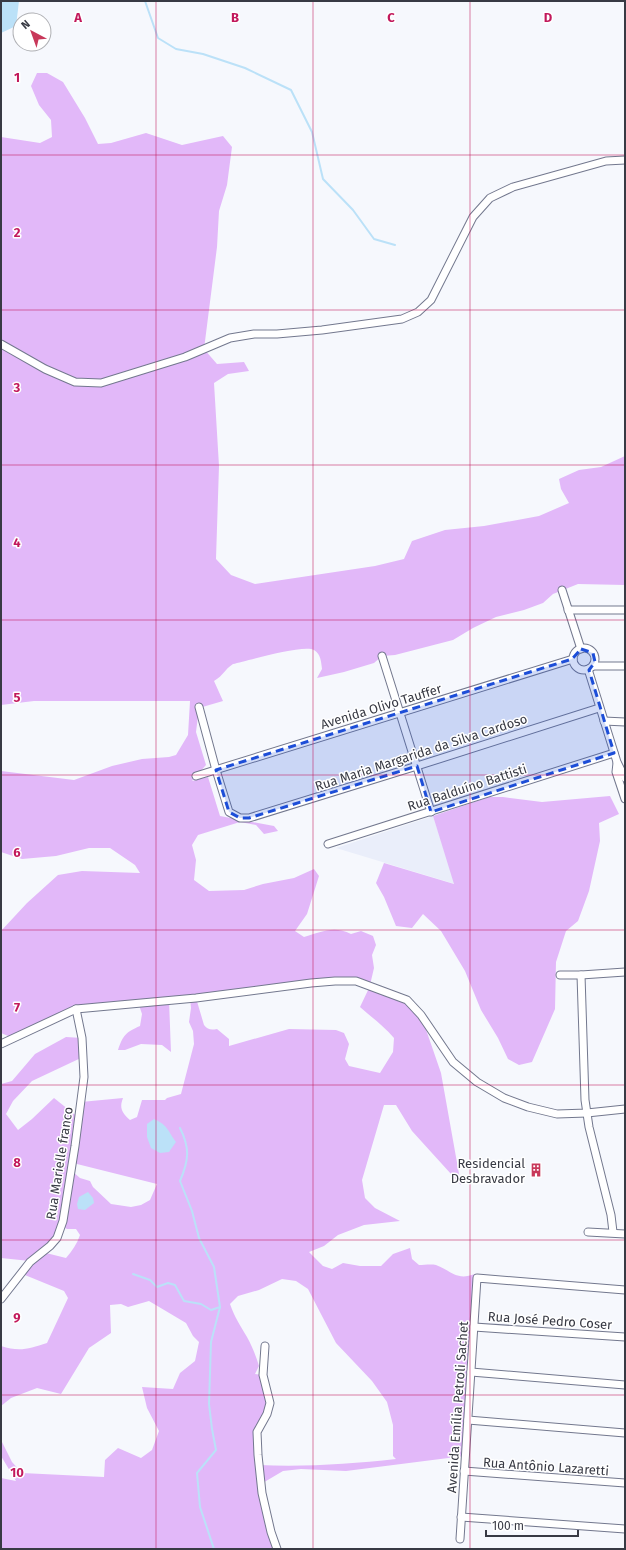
<svg xmlns="http://www.w3.org/2000/svg" width="626" height="1550" viewBox="0 0 626 1550" font-family="'Fira Sans',sans-serif">
<style>
.built{fill:#eaeefa}
.green{fill:#e2b8f9;fill-rule:evenodd}
.water{fill:#bbe1f8}
.lines{fill:none;stroke-linecap:round;stroke-linejoin:round}
.stream{stroke:#bbe1f8;stroke-width:2}
.minor-casing{stroke:#73788e;stroke-width:9}
.minor{stroke:#fff;stroke-width:7}
.marked{fill:#1d4ed8;fill-opacity:0.2;stroke:#1d4ed8;stroke-width:3;stroke-dasharray:8 5;stroke-linejoin:round}
.grid{fill:none;stroke:#c2185b;stroke-width:1;stroke-opacity:0.55}
.labels{text-anchor:middle;stroke-width:3;stroke-linejoin:round;paint-order:stroke}
.street-label{font-size:13px;fill:#383a44;stroke:#fff}
.poi-label{font-size:13px;fill:#383a44;stroke:#fff;text-anchor:end}
.grid-label{font-size:13px;text-anchor:middle;font-weight:bold;fill:#c2185b;stroke:#fff;stroke-width:3;stroke-linejoin:round;paint-order:stroke}
</style>
<rect width="100%" height="100%" fill="#f6f8fd"/>
<path class="built" d="M433,816L455,884L336,848Z"/>
<g class="green">
<path d="M37,73H47L63,82L85,118L98,144L111,143L146,133L182,145L223,136L232,147L227,185L219,211L217,247L204,349L217,364L244,362L249,371L228,374L214,383L219,466L216,559L231,575L255,584L375,566L404,559L412,541L445,530L484,526L539,516L569,503L561,489L559,479L579,470L601,467L625,456V585L578,584L553,594L543,603L524,610L496,617L473,628L453,640L395,655L382,656L374,663L344,672L317,678L322,669C321,662 321,654 314,650C304,644 247,661 233,664C224,670 224,675 214,681L223,701L199,708L196,732L206,765L192,781L208,777L220,816L274,826L278,831L264,834L256,825L240,822L198,835L192,845L196,860L194,880L209,891L244,890L263,884L294,878L314,869L319,876L307,914L295,931L304,937C321,932 334,925 351,934L361,931L373,936L376,945L372,955L374,968L370,985L407,1000L421,1015L441,1073L461,1185L412,1131L396,1105H384L362,1180L365,1198L375,1208L400,1221L364,1225L338,1235L324,1246L309,1252L323,1266L332,1269L343,1263L360,1266H381L393,1254L410,1248L412,1259L419,1265C424,1265 431,1264 436,1265C452,1271 456,1281 475,1274L464,1456L346,1471L301,1469L283,1471L261,1484L277,1549H1V1478L16,1481L1,1456V1440L12,1462L22,1473L104,1477L105,1460L118,1448L141,1458L152,1450L159,1431L147,1408L142,1387L173,1389L180,1373L195,1361L199,1342L193,1336L186,1323L149,1301L128,1307L121,1304L110,1305L111,1333L89,1348L61,1394L37,1388L11,1398L1,1406V1346C19,1352 29,1349 47,1343L68,1298L64,1291L20,1273L30,1261L1,1258V1084L12,1081L35,1054L66,1037L82,1038L83,1057L32,1081L13,1101L6,1114L18,1130L32,1119L54,1098L79,1118L81,1102L123,1098C119,1108 122,1113 130,1120L137,1117L142,1100H165L167,1098L181,1094L194,1044L193,1031L189,1022L191,1008L190,998L169,1000L171,1052L162,1045L141,1044L125,1050H118C123,1035 126,1032 140,1026L142,1014L138,1002L76,1009L13,1038L1,1033V931L27,903L58,875L82,871L140,873L135,865L110,848H89L56,856L22,859L1,852V771L74,780L112,766L142,759L169,757L176,755L188,735L190,701H34L1,705V137L40,143L52,137L51,120L39,105L31,86ZM356,981L370,986L360,1007C371,1017 384,1026 394,1038L393,1052L380,1073L349,1066L345,1059L349,1044L344,1033L336,1030L289,1029L229,1046V1039L217,1029C211,1030 208,1030 204,1025L196,998ZM73,1163L157,1184L150,1200L141,1205L131,1207L111,1204L93,1187L90,1181L80,1178L72,1171ZM61,1226L67,1229H76L80,1235C77,1244 72,1251 66,1258L42,1252L57,1238ZM282,1279L296,1281L308,1289L336,1343L372,1381L387,1402L393,1425V1456L396,1459C351,1464 305,1467 259,1465L257,1432L270,1403L263,1375L255,1374L259,1366C256,1356 252,1346 247,1337C240,1325 235,1318 230,1304L238,1296L259,1290Z"/>
<path d="M610,796L619,814L599,823L600,841L589,891L578,921L566,931L556,962L555,1009L532,1062L519,1065L508,1059L498,1038L481,1010L465,971L441,931L423,914L412,928L396,926L384,897L376,883L384,863L454,884L433,816L489,797H503L542,802Z"/>
</g>
<g class="water">
<path d="M1,1H19L16,26L1,33Z"/>
<path d="M154,1119C169,1126 167,1130 176,1142L169,1152L160,1153L151,1148L147,1137V1124Z"/>
<path d="M88,1192L93,1198L94,1203L85,1210L78,1209L77,1204L79,1197Z"/>
</g>
<g class="lines">
<g class="stream">
<path d="M145,1L158,38L176,49L203,54L245,68L291,90L312,132L323,179L353,210L374,239L395,245"/>
<path d="M180,1128C190,1148 189,1160 180,1181L192,1211L199,1238L214,1267L220,1307L211,1342L209,1404L212,1429L216,1450L197,1473L200,1507L214,1549"/>
<path d="M133,1274L150,1280L157,1287L168,1283L175,1285L184,1301L201,1304L211,1310L220,1307"/>
</g>
<g class="minor-casing">
<g id="minor">
<path d="M1,344L45,369L75,382L101,383L185,357L230,338L254,334H277L322,330L402,319L418,312L431,300L473,217L490,198L513,187L606,161L625,160"/>
<path d="M562,590L581,649"/>
<path d="M568,610H625"/>
<circle cx="584" cy="659" r="11"/>
<path d="M382,656L431,812"/>
<path d="M593,666H625"/>
<path d="M588,669L617,762L625,778"/>
<path d="M199,707L216,770L229,812L240,818H249L417,766L599,708"/>
<path d="M604,721L625,722"/>
<path d="M617,763L616,772L625,799"/>
<path d="M196,776L573,659"/>
<path d="M328,844L614,753"/>
<path d="M560,975H581L625,972"/>
<path d="M581,975L585,1100L589,1127L611,1215L613,1232"/>
<path d="M1,1044L76,1009L196,998L311,983L335,981H356L407,1000L421,1015L453,1062L477,1082L504,1098L528,1107L557,1114L587,1113L625,1109"/>
<path d="M588,1232L625,1234"/>
<path d="M1,1299L30,1262L50,1246L57,1238L63,1221L75,1146L84,1077L82,1038L76,1009"/>
<path d="M474,1327L625,1337"/>
<path d="M265,1346L263,1375L270,1403L267,1414L257,1432L258,1455L262,1493L271,1532L277,1549"/>
<path d="M471,1372L625,1385"/>
<path d="M468,1420L625,1433"/>
<path d="M464,1471L625,1483"/>
<path d="M461,1517L625,1529"/>
<path d="M460,1539L477,1278L625,1290"/>
</g>
</g>
<use href="#minor" class="minor"/>
</g>
<path class="marked" d="M581,649L593,653L595,662L589,670L614,753L431,812L417,766L249,818H240L229,812L216,770L572,659Z"/>
<path class="grid" d="M156,1V1549M313,1V1549M470,1V1549M1,155H625M1,310H625M1,465H625M1,620H625M1,775H625M1,930H625M1,1085H625M1,1240H625M1,1395H625"/>
<defs>
<g id="building-bare" transform="scale(1.08)"><path d="M-4-6H4V6H1V3H-1V6H-4ZM-2.5-4.3h1.7v1.8h-1.7ZM.8-4.3h1.7v1.8H.8ZM-2.5-1h1.7V.8h-1.7ZM.8-1h1.7V.8H.8Z" fill="#c8385a" stroke="#fff" stroke-width="2.5" paint-order="stroke"/></g>
</defs>
<g fill-rule="evenodd">
<use href="#building-bare" x="536" y="1170"/>
</g>
<g class="labels">
<g class="street-label">
<text transform="translate(381 706) rotate(-17)" y="5">Avenida Olivo Tauffer</text>
<text transform="translate(421 752) rotate(-18)" y="5">Rua Maria Margarida da Silva Cardoso</text>
<text transform="translate(467 787) rotate(-18)" y="5">Rua Balduíno Battisti</text>
<text transform="translate(59 1163) rotate(-81)" y="5">Rua Marielle franco</text>
<text transform="translate(550 1320) rotate(4)" y="5">Rua José Pedro Coser</text>
<text transform="translate(457 1407) rotate(-86)" y="5">Avenida Emília Petroli Sachet</text>
<text transform="translate(546 1466) rotate(4)" y="5">Rua Antônio Lazaretti</text>
</g>
<g class="poi-label">
<text x="525" y="1168">Residencial<tspan x="525" dy="15">Desbravador</tspan></text>
</g>
</g>
<g class="grid-label">
<text x="78" y="22">A</text>
<text x="235" y="22">B</text>
<text x="391" y="22">C</text>
<text x="548" y="22">D</text>
<text x="17" y="82">1</text>
<text x="17" y="237">2</text>
<text x="17" y="392">3</text>
<text x="17" y="547">4</text>
<text x="17" y="702">5</text>
<text x="17" y="857">6</text>
<text x="17" y="1012">7</text>
<text x="17" y="1167">8</text>
<text x="17" y="1322">9</text>
<text x="17" y="1477">10</text>
</g>
<rect width="626" height="1550" fill="none" stroke="#383a44" stroke-width="4"/>
<g transform="translate(32 32) rotate(319)"><circle r="19" fill="#ffffff" stroke="#afb0b4"/>
<path d="M0-3L7 15L0 10L-7 15Z" fill="#c8385a"/>
<text y="-6" font-size="11" font-weight="bold" text-anchor="middle" fill="#383a44">N</text>
</g>
<path d="M486 1530v6h92v-6" fill="none" stroke="#383a44" stroke-width="2"/>
<text x="492" y="1530" font-size="12" fill="#383a44" stroke="#ffffff" stroke-width="3" paint-order="stroke">100 m</text>
</svg>
